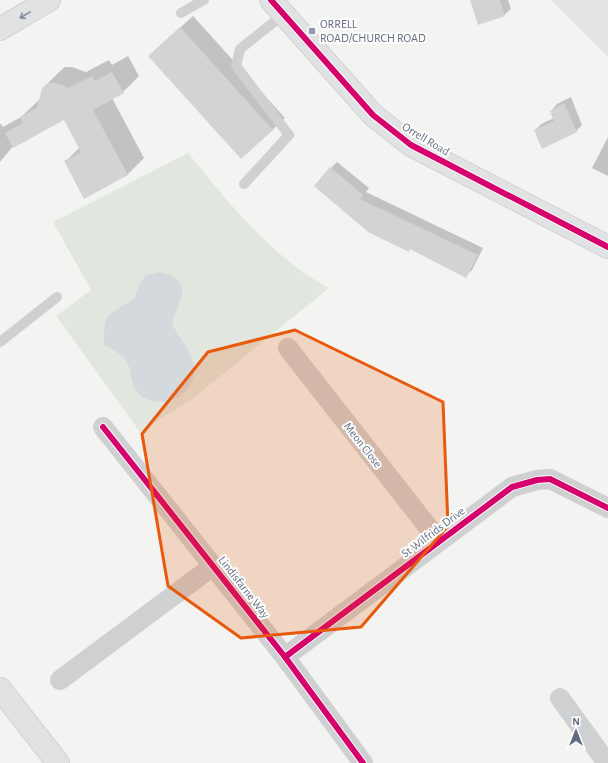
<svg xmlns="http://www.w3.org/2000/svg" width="608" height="763" viewBox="0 0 608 763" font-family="'Alegreya Sans',sans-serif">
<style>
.built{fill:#e3e4e4}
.green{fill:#e1e7df}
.water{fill:#d4d9dd}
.shadow{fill:#0003}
.building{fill:#d2d3d3}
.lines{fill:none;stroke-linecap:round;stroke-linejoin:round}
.secondary-casing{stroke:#d1d2d3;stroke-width:24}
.primary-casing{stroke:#d0d2d3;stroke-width:24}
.highway-casing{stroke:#cfd1d1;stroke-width:24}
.lane{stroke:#cfd0d1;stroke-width:10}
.street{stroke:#cfd0d1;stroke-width:20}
.secondary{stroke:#e1e2e3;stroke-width:22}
.primary{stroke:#e1e2e3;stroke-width:22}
.highway{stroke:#e1e2e3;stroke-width:22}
.cycleway-casing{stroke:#fff;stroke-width:8}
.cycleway{stroke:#d6006c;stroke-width:6}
.oneway{stroke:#818a9c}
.marked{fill:#e8590c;fill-opacity:0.2;stroke:#e8590c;stroke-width:3;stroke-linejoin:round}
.poi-dot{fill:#949caa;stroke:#fff;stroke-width:1.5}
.labels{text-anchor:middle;stroke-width:4;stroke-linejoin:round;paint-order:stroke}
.poi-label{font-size:12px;fill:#616c84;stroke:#fff;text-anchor:start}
.street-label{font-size:12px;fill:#616c84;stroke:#fff}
</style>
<rect width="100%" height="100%" fill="#f3f4f1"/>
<path class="built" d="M551,0H608V57Z"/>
<path class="green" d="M188,153C230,204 270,256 329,288L192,399L140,432L56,316L91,290L53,222Z"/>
<path class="water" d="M160,272C197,282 178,300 172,324C179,338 192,351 194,367C197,395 161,412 140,395C131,388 132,373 128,364C124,355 111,349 104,344C103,309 110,315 134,299L139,286L146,275Z"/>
<g class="shadow">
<path d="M471,0H508L511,9L504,15Z"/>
<path d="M193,16L285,118L272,130L162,44Z"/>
<path d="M128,56L139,76L123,92L112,98L144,158L127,175L65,162L80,147L65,119L13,146L0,162V123L3,127L21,117L40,99L43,88L59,72L65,67H72L86,72L109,60L112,65Z"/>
<path d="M571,97L582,125L576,131H535L541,124L554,118L551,111L557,104Z"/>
<path d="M608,137V176L592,168Z"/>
<path d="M337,162L369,188L366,192L483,248L472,270L466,276L411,248L408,251L331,168Z"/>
</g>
<g class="building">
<path d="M470,0H500L505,16L478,25Z"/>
<path d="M180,27L273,130L241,159L148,56Z"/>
<path d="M112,72L124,93L93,110L128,175L84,199L64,161L81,152L64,120L13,148L5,133L23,123L20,117L37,108L42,88L48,83H56L69,88L92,76L95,81Z"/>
<path d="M564,103L577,132L542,149L534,130L554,121L550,111Z"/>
<path d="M330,167L363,195L360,199L478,255L466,278L410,249L409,252L368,232L314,186Z"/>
</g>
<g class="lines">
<g class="secondary-casing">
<path id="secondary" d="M271,0L373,115L411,145L608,247"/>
</g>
<g class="primary-casing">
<path id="primary" d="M0,689L58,763"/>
</g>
<g class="highway-casing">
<path id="highway" d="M0,29L49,0"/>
</g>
<g class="lane">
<path d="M181,13L204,0"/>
<path d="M244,184L289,135L236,66L240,49L284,14"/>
<path d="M0,342L57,297"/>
</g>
<g class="street">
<path d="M288,348L439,541"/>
<path d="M103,427L285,657L363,763"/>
<path d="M285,657L512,487L537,480L550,479L608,508"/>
<path d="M60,680L213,566"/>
<path d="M560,698L607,763"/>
</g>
<use href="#secondary" class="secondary"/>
<use href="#primary" class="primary"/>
<use href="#highway" class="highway"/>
<g class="cycleway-casing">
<g id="cycleway">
<path d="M271,0L373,115L411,145L608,247"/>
<path d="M103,427L285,657L363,763"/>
<path d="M285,657L512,487L537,480L550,479L608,508"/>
</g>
</g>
<use href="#cycleway" class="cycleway"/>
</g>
<defs><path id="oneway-shaft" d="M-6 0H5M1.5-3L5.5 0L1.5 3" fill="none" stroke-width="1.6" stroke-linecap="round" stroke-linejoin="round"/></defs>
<use class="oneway" href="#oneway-shaft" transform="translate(25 15) rotate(149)"/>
<path class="marked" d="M295,330L443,402L448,526L361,627L241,638L168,586L142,434L208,352Z"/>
<rect class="poi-dot" x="308" y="27" width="8" height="8" rx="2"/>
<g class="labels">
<g class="poi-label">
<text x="320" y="28">ORRELL<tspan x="320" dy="14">ROAD/CHURCH ROAD</tspan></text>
</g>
<g class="street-label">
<text transform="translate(426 139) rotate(31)" y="4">Orrell Road</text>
<text transform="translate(363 445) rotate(52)" y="4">Meon Close</text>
<text transform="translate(433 532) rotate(-37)" y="4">St Wilfrids Drive</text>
<text transform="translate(244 587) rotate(52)" y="4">Lindisfarne Way</text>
</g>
</g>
<g transform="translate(576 731)" stroke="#ffffff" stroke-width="3" paint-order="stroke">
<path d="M0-3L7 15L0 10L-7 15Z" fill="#616c84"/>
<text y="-6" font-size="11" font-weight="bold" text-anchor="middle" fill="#616c84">N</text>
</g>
</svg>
